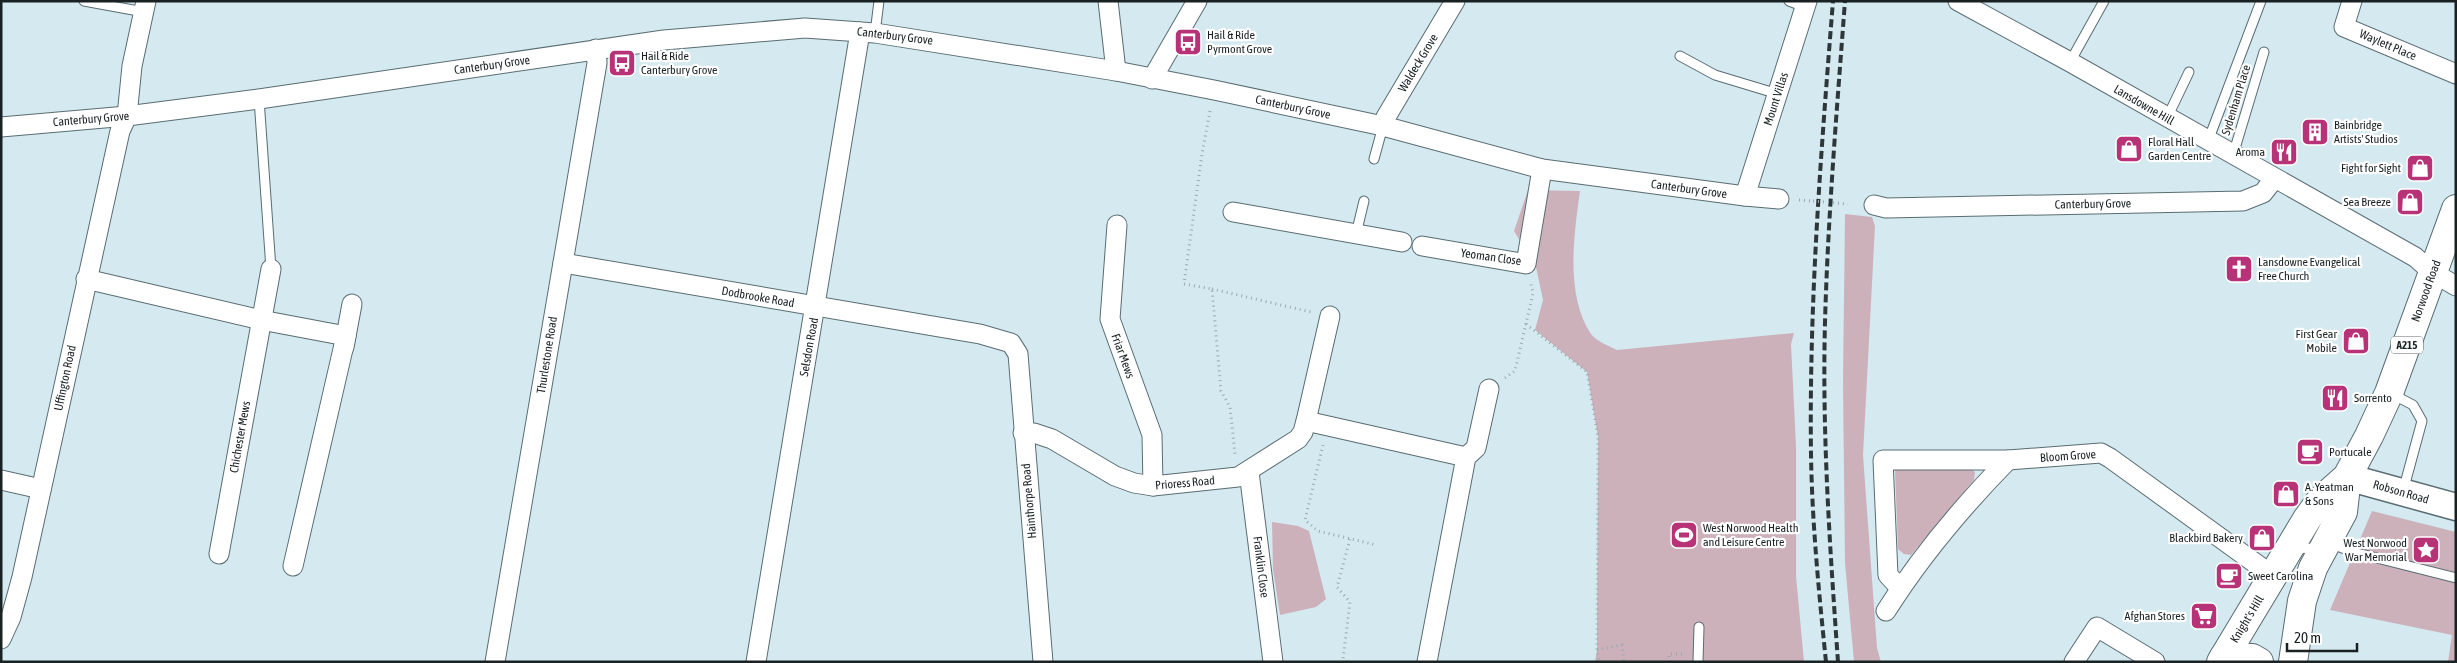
<svg xmlns="http://www.w3.org/2000/svg" width="2457" height="663" viewBox="0 0 2457 663" font-family="'Asap Condensed',sans-serif">
<style>
.green{fill:#ccb1bb}
.lines{fill:none;stroke-linecap:round;stroke-linejoin:round}
.lane-casing{stroke:#596c72;stroke-width:11}
.street-casing{stroke:#596c72;stroke-width:21}
.secondary-casing{stroke:#596c72;stroke-width:29}
.primary-casing{stroke:#596c72;stroke-width:30}
.path{stroke:#98aaae;stroke-width:3;stroke-dasharray:1 4;stroke-linecap:butt}
.lane{stroke:#fff;stroke-width:9}
.street{stroke:#fff;stroke-width:19}
.secondary{stroke:#fff;stroke-width:26}
.primary{stroke:#fff;stroke-width:28}
.rail{stroke:#2d3739;stroke-width:4;stroke-dasharray:8 4;stroke-linecap:butt}
.path-bridge{stroke:#98aaae;stroke-width:3;stroke-dasharray:1 4;stroke-linecap:butt}
.labels{text-anchor:middle;stroke-width:4.5;stroke-linejoin:round;paint-order:stroke}
.shield{fill:#fff;stroke:#5e6465;stroke-width:1}
.shield-label{font-size:11px;font-weight:bold;fill:#192123}
.poi-label{font-size:12px;fill:#192123;stroke:#fff;text-anchor:start}
.street-label{font-size:12px;fill:#192123;stroke:#fff}
</style>
<rect width="100%" height="100%" fill="#d4eaf0"/>
<g class="green">
<path d="M1528,190L1580,191C1574,235 1565,295 1591,334C1596,341 1609,346 1617,350L1794,333L1791,344L1796,446V576L1804,662H1595L1597,650L1598,437L1587,372L1535,330L1543,300L1536,267L1514,231Z"/>
<path d="M1845,214L1872,217L1875,226L1863,455L1877,648L1881,662H1854L1845,563L1843,382Z"/>
<path d="M1901,465H1966L1975,472L1974,480L1911,555L1904,554L1898,549L1895,470Z"/>
<path d="M2372,511L2456,532V662H2448L2452,635L2330,610Z"/>
<path d="M1272,522L1298,526L1309,531L1326,599L1316,607L1280,615L1273,569Z"/>
</g>
<g class="lines">
<g class="lane-casing">
<g id="lane">
<path d="M84,1L144,12"/>
<path d="M1789,1L1805,7"/>
<path d="M875,33L879,1"/>
<path d="M1680,56L1715,75L1778,94"/>
<path d="M2070,62L2104,1"/>
<path d="M259,99L271,269"/>
<path d="M2167,118L2189,72"/>
<path d="M2208,141L2261,1"/>
<path d="M2233,155L2264,52"/>
<path d="M1374,159L1383,126"/>
<path d="M1356,234L1364,201"/>
<path d="M2392,394L2413,405L2422,421L2403,491"/>
<path d="M2295,549L2312,548L2327,542L2353,552L2456,578"/>
<path d="M1698,662L1699,627"/>
</g>
</g>
<g class="street-casing">
<g id="street">
<path d="M1108,1L1116,71"/>
<path d="M1958,1L2070,62L2415,257L2432,272L2456,286"/>
<path d="M2352,1L2344,27L2456,74"/>
<path d="M1152,79L1197,1"/>
<path d="M1383,126L1386,117L1455,1"/>
<path d="M1,127L127,116L259,99L664,40L805,28L875,33L1116,71L1214,90L1383,126L1542,169L1745,196L1779,199"/>
<path d="M1745,196L1807,1"/>
<path d="M1874,205L1886,208L2243,201L2263,193L2274,179"/>
<path d="M1233,212L1402,242"/>
<path d="M1117,225L1110,319L1152,435L1153,486"/>
<path d="M1422,246L1526,264L1542,169"/>
<path d="M563,263L980,334L1011,343L1018,354L1043,662"/>
<path d="M86,279L261,320L346,336L293,566"/>
<path d="M344,347L352,304"/>
<path d="M1306,421L1330,316"/>
<path d="M1023,433H1034L1052,439L1115,476L1134,483L1153,486L1238,477L1298,439L1303,432L1306,421L1466,457"/>
<path d="M1249,472L1273,662"/>
<path d="M1,480L41,489"/>
<path d="M219,554L271,269"/>
<path d="M1900,588L1888,575L1883,460H2008L2101,453L2110,458L2273,576"/>
<path d="M1886,611C1920,557 1963,506 2008,460"/>
<path d="M1,639L11,617L22,577L120,131L127,116L132,66L146,1"/>
<path d="M495,662L597,63L596,49"/>
<path d="M756,662L860,32"/>
<path d="M1427,662L1466,457L1476,448L1489,389"/>
<path d="M2074,662L2097,627L2155,662"/>
</g>
</g>
<g class="secondary-casing">
<path id="secondary" d="M2347,477L2456,507"/>
</g>
<g class="primary-casing">
<g id="primary">
<path d="M2224,657L2252,658L2259,662"/>
<path d="M2221,662L2307,519L2320,501L2347,477L2369,436L2389,393L2456,209"/>
<path d="M2293,662L2302,601L2313,568L2343,512L2347,477"/>
</g>
</g>
<g class="path">
<path d="M1210,111L1202,154L1184,284L1212,289L1221,391L1230,407L1235,454"/>
<path d="M1799,200L1813,201"/>
<path d="M1212,289L1311,312"/>
<path d="M1526,324L1587,372L1598,437L1597,650L1599,662"/>
<path d="M1505,378L1515,371L1533,293L1531,284"/>
<path d="M1323,445L1305,520L1318,531L1376,545"/>
<path d="M1597,650L1622,645L1624,662"/>
<path d="M1346,662L1343,659L1350,602L1337,587L1350,539"/>
<path d="M1669,662V654H1683"/>
</g>
<use href="#lane" class="lane"/>
<use href="#street" class="street"/>
<use href="#secondary" class="secondary"/>
<use href="#primary" class="primary"/>
<g class="rail">
<path d="M1826,662C1819,593 1812,523 1811,454C1809,303 1821,152 1833,1"/>
<path d="M1838,662C1830,549 1822,435 1825,322C1828,215 1837,108 1845,1"/>
</g>
<path class="path-bridge" d="M1813,201L1848,204"/>
</g>
<defs>
<g id="bus-square" transform="scale(1.4375)"><rect x="-9" y="-9" width="18" height="18" rx="4" fill="#b73276" stroke="#fff"/><path d="M-5-6H5V4H4V6H2V4H-2V6H-4V4H-5ZM-3.5-4V0h7V-4ZM-3.5 1.2v1.5H-2V1.2ZM2 1.2v1.5H3.5V1.2Z" fill="#fff"/></g>
<g id="building-square" transform="scale(1.4375)"><rect x="-9" y="-9" width="18" height="18" rx="4" fill="#b73276" stroke="#fff"/><path d="M-4-6H4V6H1V3H-1V6H-4ZM-2.5-4.3h1.7v1.8h-1.7ZM.8-4.3h1.7v1.8H.8ZM-2.5-1h1.7V.8h-1.7ZM.8-1h1.7V.8H.8Z" fill="#fff"/></g>
<g id="shop-square" transform="scale(1.4375)"><rect x="-9" y="-9" width="18" height="18" rx="4" fill="#b73276" stroke="#fff"/><path d="M-5-2.5h2.3a2.7 3.5 0 0 1 5.4 0H5L5.5 6h-11ZM-1.5-2.5h3a1.5 2.3 0 0 0-3 0Z" fill="#fff"/></g>
<g id="restaurant-square" transform="scale(1.4375)"><rect x="-9" y="-9" width="18" height="18" rx="4" fill="#b73276" stroke="#fff"/><path d="M-5-6h1v4h1v-4h1v4h1v-4h1v5L-1.5 .5V6h-2V.5L-5-1ZM5-6V6H3V1.5H1.5Q1.5-4 5-6Z" fill="#fff"/></g>
<g id="church-square" transform="scale(1.4375)"><rect x="-9" y="-9" width="18" height="18" rx="4" fill="#b73276" stroke="#fff"/><path d="M-1.2-6h2.4v3.5h3.3v2.4h-3.3V6h-2.4V-.1h-3.3v-2.4h3.3Z" fill="#fff"/></g>
<g id="cafe-square" transform="scale(1.4375)"><rect x="-9" y="-9" width="18" height="18" rx="4" fill="#b73276" stroke="#fff"/><path d="M-5.5-4.5H6V0H3Q3 3.5 0 3.5H-2.5Q-5.5 3.5-5.5 0ZM3-3.2v2h1.7v-2ZM-6 4.5H4V6H-6Z" fill="#fff"/></g>
<g id="stadium-square" transform="scale(1.4375)"><rect x="-9" y="-9" width="18" height="18" rx="4" fill="#b73276" stroke="#fff"/><path d="M0-5a6.5 5 0 1 0 0 10a6.5 5 0 1 0 0-10ZM-3.5-1.8h7v3.6h-7Z" fill="#fff"/></g>
<g id="sight-square" transform="scale(1.4375)"><rect x="-9" y="-9" width="18" height="18" rx="4" fill="#b73276" stroke="#fff"/><path d="M0-6L1.8-2.2L6-1.7L2.9 1.2L3.7 5.4L0 3.3L-3.7 5.4L-2.9 1.2L-6-1.7L-1.8-2.2Z" fill="#fff"/></g>
<g id="supermarket-square" transform="scale(1.4375)"><rect x="-9" y="-9" width="18" height="18" rx="4" fill="#b73276" stroke="#fff"/><path d="M-6-5.5h2.5l.6 2H6L4.5 2H-2.5L-4.4-4H-6ZM-1.5 3.2a1.3 1.3 0 1 0 .1 0ZM3 3.2a1.3 1.3 0 1 0 .1 0Z" fill="#fff"/></g>
</defs>
<g fill-rule="evenodd">
<use href="#bus-square" x="1188" y="42"/>
<use href="#bus-square" x="622" y="63"/>
<use href="#building-square" x="2315" y="132"/>
<use href="#shop-square" x="2129" y="149"/>
<use href="#restaurant-square" x="2284" y="152"/>
<use href="#shop-square" x="2420" y="168"/>
<use href="#shop-square" x="2410" y="202"/>
<use href="#church-square" x="2239" y="269"/>
<use href="#shop-square" x="2356" y="341"/>
<use href="#restaurant-square" x="2335" y="398"/>
<use href="#cafe-square" x="2310" y="452"/>
<use href="#shop-square" x="2286" y="494"/>
<use href="#stadium-square" x="1684" y="535"/>
<use href="#shop-square" x="2262" y="538"/>
<use href="#sight-square" x="2426" y="550"/>
<use href="#cafe-square" x="2229" y="576"/>
<use href="#supermarket-square" x="2204" y="616"/>
</g>
<g class="labels">
<rect class="shield" x="2391" y="336.5" width="32" height="17" rx="4"/>
<g class="shield-label">
<text x="2407" y="349">A215</text>
</g>
<g class="poi-label">
<text x="1207" y="39">Hail &amp; Ride<tspan x="1207" dy="14">Pyrmont Grove</tspan></text>
<text x="641" y="60">Hail &amp; Ride<tspan x="641" dy="14">Canterbury Grove</tspan></text>
<text x="2334" y="129">Bainbridge<tspan x="2334" dy="14">Artists' Studios</tspan></text>
<text x="2148" y="146">Floral Hall<tspan x="2148" dy="14">Garden Centre</tspan></text>
<text x="2265" y="156" text-anchor="end">Aroma</text>
<text x="2401" y="172" text-anchor="end">Fight for Sight</text>
<text x="2391" y="206" text-anchor="end">Sea Breeze</text>
<text x="2258" y="266">Lansdowne Evangelical<tspan x="2258" dy="14">Free Church</tspan></text>
<text x="2337" y="338" text-anchor="end">First Gear<tspan x="2337" dy="14">Mobile</tspan></text>
<text x="2354" y="402">Sorrento</text>
<text x="2329" y="456">Portucale</text>
<text x="2305" y="491">A. Yeatman<tspan x="2305" dy="14">&amp; Sons</tspan></text>
<text x="1703" y="532">West Norwood Health<tspan x="1703" dy="14">and Leisure Centre</tspan></text>
<text x="2243" y="542" text-anchor="end">Blackbird Bakery</text>
<text x="2407" y="547" text-anchor="end">West Norwood<tspan x="2407" dy="14">War Memorial</tspan></text>
<text x="2248" y="580">Sweet Carolina</text>
<text x="2185" y="620" text-anchor="end">Afghan Stores</text>
</g>
<g class="street-label">
<text transform="translate(895 36) rotate(7)" y="4">Canterbury Grove</text>
<text transform="translate(2388 45) rotate(23)" y="4">Waylett Place</text>
<text transform="translate(1418 63) rotate(-59)" y="4">Waldeck Grove</text>
<text transform="translate(492 65) rotate(-8)" y="4">Canterbury Grove</text>
<text transform="translate(1776 99) rotate(-72)" y="4">Mount Villas</text>
<text transform="translate(2236 100) rotate(-73)" y="4">Sydenham Place</text>
<text transform="translate(2144 105) rotate(30)" y="4">Lansdowne Hill</text>
<text transform="translate(1293 107) rotate(12)" y="4">Canterbury Grove</text>
<text transform="translate(91 119) rotate(-5)" y="4">Canterbury Grove</text>
<text transform="translate(1689 189) rotate(8)" y="4">Canterbury Grove</text>
<text transform="translate(2093 204) rotate(-1)" y="4">Canterbury Grove</text>
<text transform="translate(1491 257) rotate(8)" y="4">Yeoman Close</text>
<text transform="translate(2426 291) rotate(-70)" y="4">Norwood Road</text>
<text transform="translate(758 297) rotate(10)" y="4">Dodbrooke Road</text>
<text transform="translate(809 347) rotate(-80)" y="4">Selsdon Road</text>
<text transform="translate(547 355) rotate(-81)" y="4">Thurlestone Road</text>
<text transform="translate(1123 356) rotate(70)" y="4">Friar Mews</text>
<text transform="translate(65 378) rotate(-78)" y="4">Uffington Road</text>
<text transform="translate(240 437) rotate(-80)" y="4">Chichester Mews</text>
<text transform="translate(2068 456) rotate(-4)" y="4">Bloom Grove</text>
<text transform="translate(1185 483) rotate(-5)" y="4">Prioress Road</text>
<text transform="translate(2401 492) rotate(16)" y="4">Robson Road</text>
<text transform="translate(1029 501) rotate(-95)" y="4">Hainthorpe Road</text>
<text transform="translate(1261 567) rotate(83)" y="4">Franklin Close</text>
<text transform="translate(2247 619) rotate(-59)" y="4">Knight's Hill</text>
</g>
</g>
<rect width="2457" height="663" fill="none" stroke="#192123" stroke-width="5"/>
<path d="M2287 643v8h70v-8" fill="none" stroke="#192123" stroke-width="2.5"/>
<text x="2294" y="643" font-size="15" fill="#192123" stroke="#ffffff" stroke-width="4" paint-order="stroke">20 m</text>
</svg>
